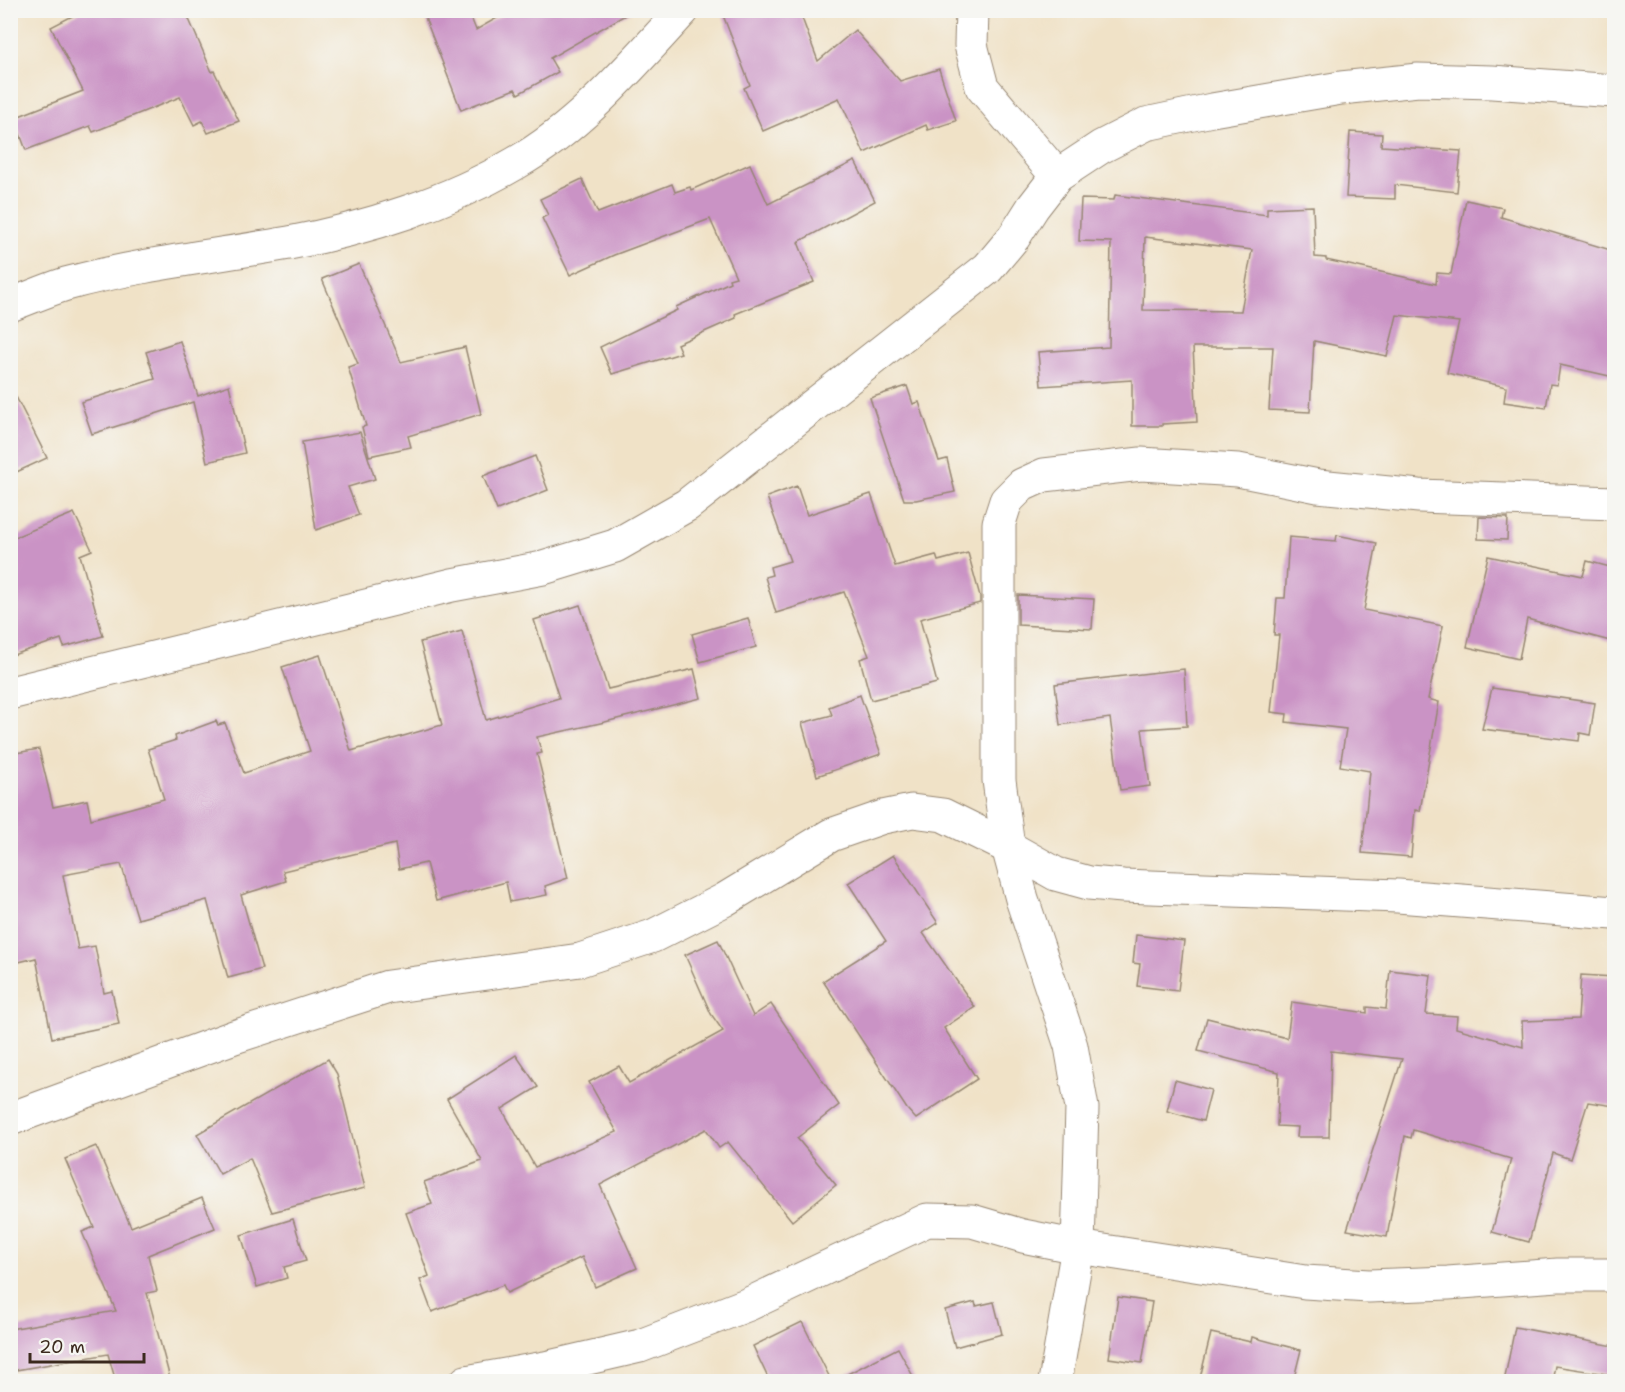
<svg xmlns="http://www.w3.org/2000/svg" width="1625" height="1392" viewBox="0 0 1625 1392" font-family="'Shantell Sans',sans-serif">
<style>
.building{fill:#ca93c5;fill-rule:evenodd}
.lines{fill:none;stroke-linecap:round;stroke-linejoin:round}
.minor-casing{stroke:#968672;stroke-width:35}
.minor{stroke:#fff;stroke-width:33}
</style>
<rect width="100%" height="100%" fill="#f6f6f2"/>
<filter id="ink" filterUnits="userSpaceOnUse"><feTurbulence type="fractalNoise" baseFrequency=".0167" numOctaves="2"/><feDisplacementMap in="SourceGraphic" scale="12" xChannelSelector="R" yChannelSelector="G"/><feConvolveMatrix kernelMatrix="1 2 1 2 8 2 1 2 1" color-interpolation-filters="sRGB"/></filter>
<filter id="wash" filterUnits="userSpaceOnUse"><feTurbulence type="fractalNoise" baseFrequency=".008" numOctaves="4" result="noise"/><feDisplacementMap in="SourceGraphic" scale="24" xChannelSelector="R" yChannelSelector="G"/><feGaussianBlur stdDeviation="1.35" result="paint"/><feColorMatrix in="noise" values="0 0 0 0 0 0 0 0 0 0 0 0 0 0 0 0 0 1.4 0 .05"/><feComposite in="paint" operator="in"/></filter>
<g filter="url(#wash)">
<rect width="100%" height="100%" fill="#f0e2c7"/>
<g id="blocks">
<g class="building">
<path d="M84,10H185L212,72L214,71L239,121L208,133L202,121L194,125L180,97L93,132L90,126L26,150L14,118L83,91L51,27Z"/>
<path d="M422,10H468L476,30L511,10H634L550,58L558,72L518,94L515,89L461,110Z"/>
<path d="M721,10H799L818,61L855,30L900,81L939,69L956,121L928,130L926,125L864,153L839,98L763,131L744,88L750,85Z"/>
<path d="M1350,132L1382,134L1381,146L1461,151L1457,192L1395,185V199L1346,197Z"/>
<path d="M855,161L875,201L798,242L814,282L735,314L736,318L677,344L681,353L612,374L600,347L677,310L676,307L730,282L729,279L736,277L710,219L614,255L570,275L542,218L548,215L540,199L582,179L598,213L672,184L675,192L690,187L691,190L750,164L768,204Z"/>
<path d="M1115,195L1267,215V208L1313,206L1315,257L1326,258V260L1436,284L1437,273L1451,274L1466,200L1503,208L1501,217L1614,251V377L1560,365L1557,385L1550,384L1546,408L1504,402L1506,387L1447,373L1459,322L1397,315L1387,356L1314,341L1310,412L1269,410L1273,347H1193L1197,422L1162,424V426H1132V380L1041,386L1038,352L1109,347L1111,242L1079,241L1081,199L1114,200ZM1145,237L1252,250L1241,311L1143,310Z"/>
<path d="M359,264L401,362L465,347L481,414L408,436L411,447L369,456L362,427L366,426L348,367L358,364L322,279Z"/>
<path d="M180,341L198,396L229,385L245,453L207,462L193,402L92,434L81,402L155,379L146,352Z"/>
<path d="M10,385L47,458L10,475Z"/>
<path d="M907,386L913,404L919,402L939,461L947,459L955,492L916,500H904L870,398Z"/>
<path d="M360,432L375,479L348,487L359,515L316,530L302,442Z"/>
<path d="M535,456L548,490L497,510L483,476Z"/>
<path d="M797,486L807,515L871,494L895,566L936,555L938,561L968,553L980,596V603L920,619L937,683L871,700L860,659L869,656L844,592L776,613L765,577L772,575L770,567L790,561L767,497Z"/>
<path d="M74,513L92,550L80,555L103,636L64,647L61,639L10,656V539Z"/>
<path d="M1479,517L1508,518L1507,540L1478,539Z"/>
<path d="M1337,535L1377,543L1364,610L1443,626L1428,699L1439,702L1420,811L1415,810L1411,857L1362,853L1370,771L1340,766L1346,729L1286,722L1287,714L1271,712L1279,635H1274L1277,598H1285L1289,537L1336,541Z"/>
<path d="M1488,556L1583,576L1587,561L1614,568V642L1527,619L1519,659L1467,647Z"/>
<path d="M1018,595L1094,599L1092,629L1018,625Z"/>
<path d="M580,605L608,689L694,669L701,698L605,722L537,737L542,753L537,754L568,878L545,886L547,895L510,902L506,882L436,901L426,863L399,869L395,844L283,871L286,881L241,895L262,969L228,978L207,900L138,919L121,864L63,875L78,949L95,946L104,993L112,991L119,1024L52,1038L36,958L10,964V754L39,749L53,807L87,800L91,819L164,799L148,749L176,740L175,736L216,721L218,725L225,723L244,773L310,751L282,667L320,655L351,751L442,725L420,642L462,631L486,720L559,698L534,620Z"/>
<path d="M748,618L756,647L700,662L692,634Z"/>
<path d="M1184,669L1187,726L1142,729L1150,786L1120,790L1110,718L1060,725L1055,684Z"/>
<path d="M1492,688L1595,703L1590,735L1580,733L1579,741L1482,729Z"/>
<path d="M860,695L881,754L817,776L802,723L832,715L829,707Z"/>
<path d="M893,855L938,923L923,933L975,1007L944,1028L977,1079L916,1119L907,1109L823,981L886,941L848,883Z"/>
<path d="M1136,935L1184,941L1178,991L1137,986L1140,964L1133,963Z"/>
<path d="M718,940L753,1016L771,1004L839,1105L797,1138L836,1185L792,1221L728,1142L719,1148L706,1129L600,1185L637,1268L595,1287L582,1257L507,1293L503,1285L432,1312L420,1280L429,1276L406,1213L432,1204L424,1182L482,1161L447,1099L516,1055L538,1087L502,1109L535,1167L617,1132L589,1082L619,1066L629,1083L723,1031L711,1014L685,955Z"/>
<path d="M1390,970L1431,975L1426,1014L1457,1016L1456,1028L1523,1047L1522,1021L1578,1019L1581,975L1614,977V1106L1588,1102L1570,1159L1553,1153L1529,1242L1492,1232L1511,1159L1413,1130L1411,1138L1405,1136L1387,1237L1347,1230L1402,1059L1331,1051L1329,1137H1297L1298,1127L1277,1126L1279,1072L1198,1051L1207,1018L1287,1038L1292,1002L1367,1013V1007L1386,1009Z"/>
<path d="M328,1059L337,1074L365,1188L272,1212L250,1158L220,1174L197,1134Z"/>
<path d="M1175,1080L1211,1090L1203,1121L1167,1111Z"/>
<path d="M96,1146L131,1227L202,1198L215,1228L148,1255L157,1291L147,1293L171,1382H116L108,1354L10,1371V1329L116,1311L82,1232L94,1227L65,1159Z"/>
<path d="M293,1219L306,1261L284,1267L287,1278L257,1287L241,1235Z"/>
<path d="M1118,1297L1152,1302L1142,1363L1109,1358Z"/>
<path d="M975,1302L976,1306L994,1302L1002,1334L955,1347L945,1310Z"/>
<path d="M802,1322L832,1382H770L753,1346Z"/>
<path d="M1515,1327L1614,1346L1612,1375L1555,1366L1552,1382H1504Z"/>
<path d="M1211,1333L1251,1342L1252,1337L1301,1350L1293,1382H1199Z"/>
<path d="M898,1348L916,1382H832Z"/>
</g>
</g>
</g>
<g filter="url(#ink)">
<use href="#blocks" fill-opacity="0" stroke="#968672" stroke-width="1.5"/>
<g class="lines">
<g class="minor-casing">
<g id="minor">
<path d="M972,10L971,45L982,87L1057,176"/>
<path d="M10,305C29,298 47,290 66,284C139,264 215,256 289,243C366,229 449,202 516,163C581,126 632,65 683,10"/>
<path d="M10,693L452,585L543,568L615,546L687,505L988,268L1014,237L1033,207L1057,176L1101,147L1146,124L1212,110L1341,88L1418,80L1492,82L1614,91"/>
<path d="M10,1119L234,1037L388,987L580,960L653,936L724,900L831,835L883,817L912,811L943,815L1008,847L1056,874L1089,883L1123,886L1398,896L1614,913"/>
<path d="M466,1382L545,1368L640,1346L749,1304L927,1220L972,1221L1023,1236L1078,1247L1305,1282L1369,1286L1448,1283L1558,1275H1614"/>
<path d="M1055,1382L1078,1247L1082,1108L1071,1046L1022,899L1008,847L999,780V523L1006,501L1022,485L1044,475L1141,464L1238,470L1318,486L1419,496L1614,503"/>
</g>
</g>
<use href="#minor" class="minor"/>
</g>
</g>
<rect width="1625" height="1392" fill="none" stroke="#f6f6f2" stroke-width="36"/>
<path d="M30 1353v9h114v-9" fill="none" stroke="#3b2a1e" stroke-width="3"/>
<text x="39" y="1353" font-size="18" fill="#3b2a1e" stroke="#f6f6f2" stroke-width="4.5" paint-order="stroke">20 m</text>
</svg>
